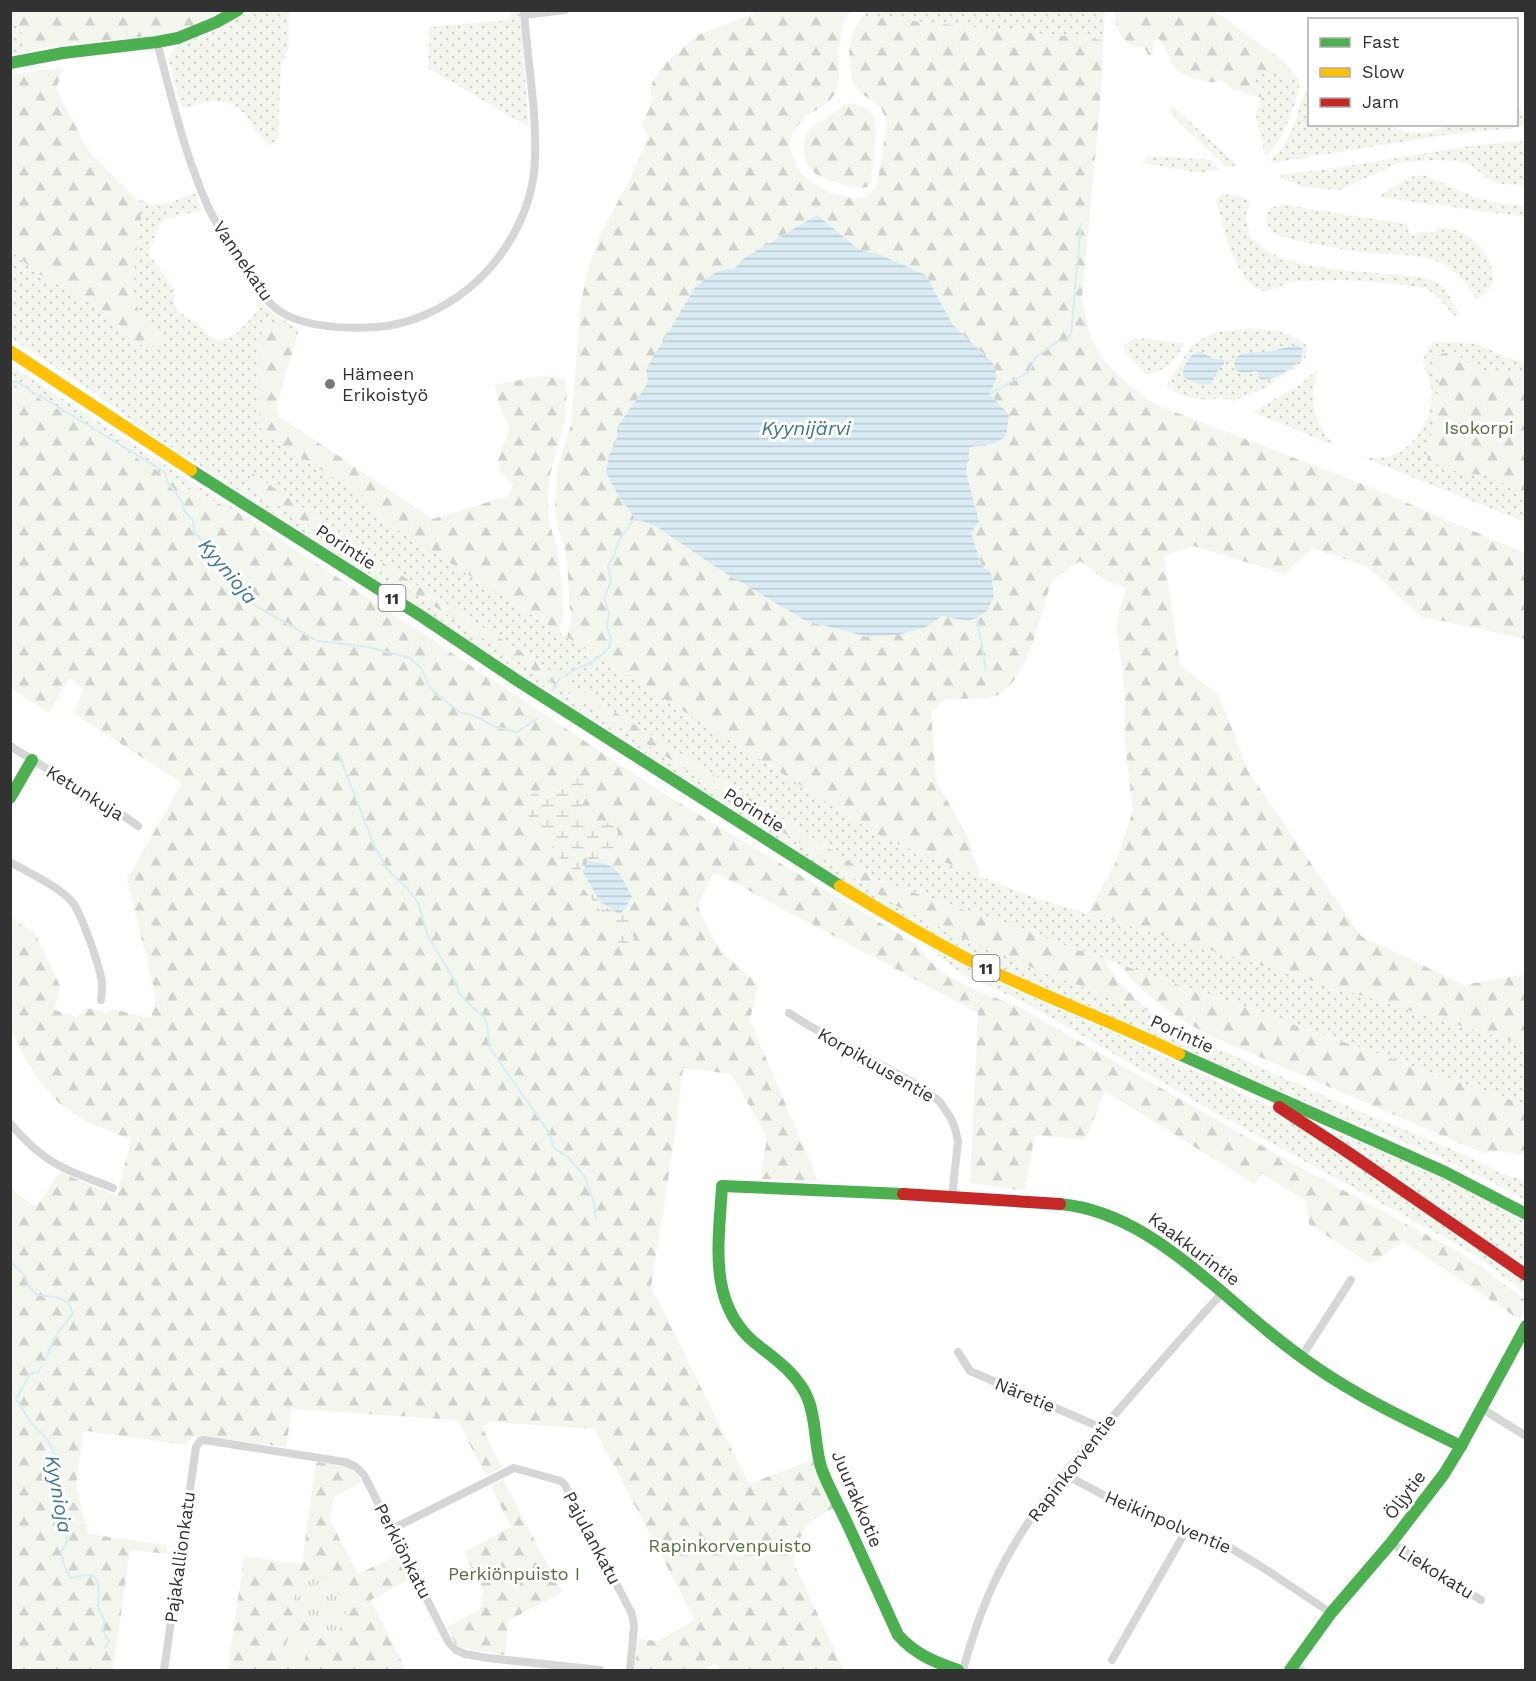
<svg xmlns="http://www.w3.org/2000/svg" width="1536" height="1681" viewBox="0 0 1536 1681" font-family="'Work Sans',sans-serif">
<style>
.grass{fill:url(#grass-dots)}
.forest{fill:url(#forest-firs);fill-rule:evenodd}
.wetland{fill:url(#wetland-marsh)}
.park{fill:url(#park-tufts)}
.pitch{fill:#f2f6ed}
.water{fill:url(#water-rules)}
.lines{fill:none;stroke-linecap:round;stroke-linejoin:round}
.stream{stroke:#dbebf4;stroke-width:2}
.street{stroke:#d6d6d6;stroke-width:8}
.fast{stroke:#4caf50;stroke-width:12}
.slow{stroke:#ffc107;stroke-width:12}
.jam{stroke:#c62828;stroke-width:12}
.poi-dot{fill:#7a7a7a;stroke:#fff;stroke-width:2}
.labels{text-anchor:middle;stroke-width:6;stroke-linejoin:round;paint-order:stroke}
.shield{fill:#fff;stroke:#707070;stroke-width:1.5}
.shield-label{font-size:16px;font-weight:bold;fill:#323232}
.street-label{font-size:18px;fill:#323232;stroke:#fff}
.poi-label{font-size:18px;fill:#323232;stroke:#fff;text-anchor:start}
.park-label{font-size:18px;fill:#55713b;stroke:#fff}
.water-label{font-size:20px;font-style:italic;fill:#39769a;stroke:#fff}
</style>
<defs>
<pattern id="grass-dots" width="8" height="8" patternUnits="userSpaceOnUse" patternTransform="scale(1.5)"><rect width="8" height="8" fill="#f2f6ed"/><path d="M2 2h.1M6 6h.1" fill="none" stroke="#d0d3cc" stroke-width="1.8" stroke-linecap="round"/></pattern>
<pattern id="forest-firs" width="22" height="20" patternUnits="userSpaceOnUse" patternTransform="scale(1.5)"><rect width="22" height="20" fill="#f2f6ed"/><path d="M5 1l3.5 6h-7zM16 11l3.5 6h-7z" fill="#d0d3cc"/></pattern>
<pattern id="wetland-marsh" width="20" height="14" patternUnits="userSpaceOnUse" patternTransform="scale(1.5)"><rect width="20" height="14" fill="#f2f6ed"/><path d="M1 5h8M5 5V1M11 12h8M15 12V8" fill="none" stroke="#d0d3cc"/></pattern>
<pattern id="park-tufts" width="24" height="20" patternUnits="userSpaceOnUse" patternTransform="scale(1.5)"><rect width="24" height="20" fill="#f2f6ed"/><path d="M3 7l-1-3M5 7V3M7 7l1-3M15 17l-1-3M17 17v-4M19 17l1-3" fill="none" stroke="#d0d3cc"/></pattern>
<pattern id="water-rules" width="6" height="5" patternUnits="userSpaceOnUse" patternTransform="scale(1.5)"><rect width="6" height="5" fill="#dbebf4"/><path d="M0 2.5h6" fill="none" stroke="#bccad2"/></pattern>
</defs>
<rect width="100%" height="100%" fill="#fff"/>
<g class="grass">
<path d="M867,10L1105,11L1103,40L863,16Z"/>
<path d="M11,11H13L28,51L11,54Z"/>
<path d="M251,11H289V47L281,65L278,139L270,146L256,131L246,115L231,103L213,101L182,108L168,59L175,47L182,43L207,35Z"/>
<path d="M511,11H520L529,127L428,68L430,27L511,20Z"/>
<path d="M1255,69L1274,72L1285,81H1292L1293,73C1296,76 1298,76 1299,80C1302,91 1284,132 1278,142C1274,147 1269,152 1265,156L1256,114L1261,98V89L1251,80Z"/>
<path d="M1309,89L1310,124L1389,125L1405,132L1423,133L1437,130L1446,125L1516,124L1517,104L1523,116H1525V127L1444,135L1272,163L1271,160C1283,149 1291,135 1296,119C1300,109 1301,96 1309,89Z"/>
<path d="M1172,106L1238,165L1226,167L1176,119L1170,112L1169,108Z"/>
<path d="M1525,141V185L1500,184L1488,179L1470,164L1457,161L1433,160L1399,163L1339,190L1304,187L1285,180L1279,175L1328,169L1477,145Z"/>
<path d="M1151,156L1211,160L1219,169L1201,173L1142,163L1147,157Z"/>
<path d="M1424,175L1474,197L1496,203L1525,206V217L1378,197L1409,177Z"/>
<path d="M195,193L202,210L162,220L148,253L175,290L174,303L177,311L197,323L208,335L218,341L236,334L256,313L258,297L273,314L299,329L295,343L290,330L265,435L366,497L376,516L885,839L1038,899L1219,952L1525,1045V1105L878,880L401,575L252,473L250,487L895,905L1042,972L1149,1011L1179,1030L1212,1046L1356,1110L1447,1147L1508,1176L1525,1180V1200L1496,1184L1415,1146L1351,1121L1043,988L979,958L885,908L154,436L87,388L11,338L10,250L37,273L106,312L140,345L164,338L144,324L131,291L141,217L136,199L151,204L169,203Z"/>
<path d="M1221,194L1239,196L1249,201L1250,205L1246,215L1250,237L1265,249L1280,258L1305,265L1350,271L1414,276L1431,280L1444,287L1459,313L1454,316C1446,307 1439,295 1428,290C1419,286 1406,285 1397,284C1369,281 1342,279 1314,281C1307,281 1298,281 1291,282C1279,285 1269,295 1257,289C1237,280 1222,224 1217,204V198Z"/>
<path d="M1284,205L1407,224L1409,232L1413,235L1421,232H1435L1438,227C1448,228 1458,230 1466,235C1488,248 1508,286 1476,299C1467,285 1455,267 1437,261C1417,254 1394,255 1373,253C1352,251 1330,247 1309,243C1298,241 1283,239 1274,232C1265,226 1265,217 1270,208Z"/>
<path d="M1249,328C1272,330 1289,330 1307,346V353L1304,361L1267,387L1233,401C1225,397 1219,399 1209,399C1195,400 1179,396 1168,387L1167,384L1192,345L1213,333Z"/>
<path d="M1136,338L1184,343C1177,360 1165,371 1147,375L1125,352L1124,347L1129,341Z"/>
<path d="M1435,342H1460L1477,344L1512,360L1525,361V372L1494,373L1474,368L1453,351L1439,385L1427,460L1463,474L1492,475L1517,493L1525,494V522L1360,456C1370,457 1383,459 1392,455C1417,447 1433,416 1432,391C1431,380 1425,371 1423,360L1429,345Z"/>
<path d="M10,365L245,516L182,486L63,412L22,389L11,387Z"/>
<path d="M1317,370C1316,380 1313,390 1313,399C1313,418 1323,432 1335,446L1253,412L1301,384Z"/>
<path d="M937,952L1013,989L1112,1032L1286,1114L1525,1279V1293L1481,1259L1458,1245L1209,1109L1028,1004L963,974L937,956Z"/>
<path d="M1337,1132C1401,1160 1466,1186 1525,1222V1271L1334,1136V1133Z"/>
</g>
<g class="forest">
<path d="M13,11V10L222,11L201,22L183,29L160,35L61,45L28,51Z"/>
<path d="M760,11H851L844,22L838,50L839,80L836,93L825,105L807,115L793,131L789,144L796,166L806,179L831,193L855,199L869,195L877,186L887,122L881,107L861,93L852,80L849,52L852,33L863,16L1103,40L1101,93L1082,299L1091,339L1105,362L1128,384L1154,404L1370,487L1525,553V639L1420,616L1368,567L1312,548L1285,574L1194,546L1164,556L1180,665L1218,694L1250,774L1361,936L1464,985L1525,974V1045L1088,913L1116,862L1133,810L1125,743V693L1117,632L1119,610L1127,588L1107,581L1080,561L1057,577L1050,586C1041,615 1025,689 992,697C978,700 959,698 945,699L931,712L936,781L966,833L980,876L885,839L567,637L571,621L566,551L558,529L555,506L558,465L571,425L581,301L591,260L601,233L628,183L649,136L642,126L653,98L650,92L653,80L667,61L698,35ZM817,215L861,251L876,253L926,275L953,325L993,363L997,377L990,394L1009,415L994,444L970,447L966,472L979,521L971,533L982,566L991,574L994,595L967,621L942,616L926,627L898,635L868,637L806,621L720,570L657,527L635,518L619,497L606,474L609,455L617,440V427L648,383L646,369L663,342L718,271L735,268L744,258Z"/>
<path d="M1162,11L1166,12L1214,11L1285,62L1293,73L1292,81H1285L1274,72L1255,69L1251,80L1261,89V98L1231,88L1221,80C1213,84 1209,82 1202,80C1188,77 1176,74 1170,60C1166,51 1165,45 1158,38L1153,42V55H1148L1145,48L1141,46L1137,48C1119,38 1117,31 1114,11Z"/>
<path d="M63,68L56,89L88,150L136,199L141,217L131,291L144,324L165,338L159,346L140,345L106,312L37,273L11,250V74Z"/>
<path d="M850,103C859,105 871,108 874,118C879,129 872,167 871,181L867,187C858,190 850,186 841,184C832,181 822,178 815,173C802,162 799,140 812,127C816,123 822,122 827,118C835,112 841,106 850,103Z"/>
<path d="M266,323L280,325L290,330L295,343L276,407L280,417L433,519L508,496L513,484L500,471L498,460L510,429L499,405L495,384C520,383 539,370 564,380L566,383L567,391L565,420L549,478L548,504L549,521L558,553L563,605V617L559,632L376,516L366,497L265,435L259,425L260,337Z"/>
<path d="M1453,351L1474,368L1494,373L1525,372V494L1517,493L1492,475L1463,474L1427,461L1439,385L1432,357Z"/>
<path d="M11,387L22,389L63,412L182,486L245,516L666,795L916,944C945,984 976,989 1019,1007L1285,1159L1455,1250L1482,1267L1525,1300V1307L1520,1320L1403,1241L1370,1264L1309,1224L1306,1201L1261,1173L1254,1184L1105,1091L1085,1140L1035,1135L1024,1191L970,1183L978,1013L714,872L698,906L708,930L725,955L758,984L750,1020L818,1181L761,1179L767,1137L731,1074L683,1068L674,1142L651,1287L749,1484L814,1459L834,1508C801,1524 803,1529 793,1562L844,1670H720L715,1664L705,1670H644L635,1669L638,1639L658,1641L695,1620L595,1429L490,1422L482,1427L502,1468L486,1475L457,1420L292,1409L286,1447L202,1436C194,1436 190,1438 186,1445L87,1431L83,1433L76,1486L88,1534L167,1545V1554L130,1550L113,1670H11V1189L36,1207L60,1172L117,1196L131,1140L84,1120L59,1103L43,1085L23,1056L11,1028L10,917L35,933L60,986L54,1010L77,1017L87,1008L107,1013L111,1009L151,1018L156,997L127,879L182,783L73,713L84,689L69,678L49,713L11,688Z"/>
<path d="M252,473L401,575L878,880L1104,959L1117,980L1149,1011L1042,972L947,931L895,905L250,487Z"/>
<path d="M1119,964L1525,1105V1155L1497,1151L1483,1153L1213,1037C1175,1017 1145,998 1119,964Z"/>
<path d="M316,1462C336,1465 351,1463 362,1482L334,1497L330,1520L358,1574L399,1554L411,1578L371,1600L406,1670H228L244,1556L302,1564ZM311,1569L344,1600L326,1643L317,1634H312L307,1618Z"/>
<path d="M503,1480L562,1592L508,1621L505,1655L462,1648L455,1643L447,1627L479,1611L484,1592L464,1552L511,1527L491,1486Z"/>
</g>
<path class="wetland" d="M575,775L593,785L579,811L584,823H614L618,832L612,863L584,858L579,875L599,902L621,917L626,912L634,938L628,947L620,946L614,929L529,817L527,804L532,794Z"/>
<path class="park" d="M312,1569C325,1581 339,1592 348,1607L334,1645L326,1643L318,1634L312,1635L307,1618L293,1601L298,1575Z"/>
<path class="pitch" d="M290,1633L311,1640L302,1668L280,1661Z"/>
<g class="water">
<path d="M817,215L861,251L876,253L926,275L953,325L993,363L997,377L990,394L1009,415L1006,436L994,444L970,447L966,472L979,521L971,533L982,566L991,573L994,595L988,610L977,618L967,621L942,616L926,627L898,635L868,637L806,621L720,570L657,527L635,518L619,497L606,473L609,455L617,440V427L648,383L646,369L696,286L718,271L735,268L744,258Z"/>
<path d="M1298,345L1303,349L1300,361C1290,369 1272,383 1259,379L1258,372L1256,371C1249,372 1245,374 1237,371C1226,351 1251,353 1264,352C1275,351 1286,347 1298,345Z"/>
<path d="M1199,351L1211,358L1224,360V364L1216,373L1212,383C1203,387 1190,382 1183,376C1183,364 1189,356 1199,351Z"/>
<path d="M587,861C619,864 618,871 632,897L620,915L599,900L583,872Z"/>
</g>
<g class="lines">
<g class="stream">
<path d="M10,382H17L165,472L168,484L174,490L182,502L184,511L193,520L194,532L206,545L216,552L224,567L237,582L251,603L317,641L368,647L410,658L422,669L428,684L435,693L461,713L473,715L496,727L517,732L538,718"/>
<path d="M990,394L1029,372L1035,358L1058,341H1066L1071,334L1081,223"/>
<path d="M977,618L986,670"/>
<path d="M552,691L559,679L576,669L593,662L609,648L611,638L607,628L609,612L604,599L611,581L608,566L614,556L619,540L635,518"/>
<path d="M339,755L374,845L387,869L407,888L418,903L428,936L453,978L460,994L471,1006L483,1015L487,1024L490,1048L550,1134L553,1147L569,1158L585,1177L594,1203L596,1218"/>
<path d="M10,1261L25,1276L30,1288L37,1295L56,1297L68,1302L73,1313C68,1321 61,1327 57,1334C52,1341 50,1350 46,1358"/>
<path d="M42,1366L38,1372L30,1374L16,1399L32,1424L47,1439L55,1454L53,1468L59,1487L57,1501L66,1532L67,1542L61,1552C62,1558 66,1574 71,1578L86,1575L93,1576L97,1580L99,1589L98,1607L104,1620L103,1628L104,1633L109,1641L105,1648"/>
</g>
<g class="street">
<path d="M524,15L565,10"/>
<path d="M157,42C172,99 185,157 210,211C218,227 229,242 238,257C248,274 259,292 272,305C296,328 346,329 377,327C409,325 443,309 468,289C506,258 533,210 535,160C537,110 527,60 524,10"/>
<path d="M10,746L121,814L138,826"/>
<path d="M10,862C28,872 61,888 73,903C81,913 98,962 101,977C103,985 102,992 101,1000"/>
<path d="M789,1013L808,1025L923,1088L940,1102L950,1117L955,1128L958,1141L952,1197"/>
<path d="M10,1123C24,1140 41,1156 60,1166C77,1175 96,1181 113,1188"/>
<path d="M958,1352L970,1371L1102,1428"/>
<path d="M1302,1356L1351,1280"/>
<path d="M1481,1408L1526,1436"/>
<path d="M1064,1474L1126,1507L1209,1537L1229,1547L1265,1569L1331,1613"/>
<path d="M392,1529L514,1468L561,1481L565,1485L632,1614L634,1626L630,1670"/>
<path d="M1391,1543L1481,1600"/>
<path d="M1112,1660L1187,1529"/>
<path d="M1293,1666L1301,1670"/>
<path d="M164,1670L196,1447L200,1441L204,1440L345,1462L356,1467L364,1475L449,1643L456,1650L465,1654L488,1658L600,1670"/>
<path d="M963,1670C971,1641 980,1613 993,1585C1024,1517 1074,1460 1123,1405C1156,1367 1189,1329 1223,1292"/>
</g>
<g class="fast">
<path d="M10,63L63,53L157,42L178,38L217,22L238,10"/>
<path d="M191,470L421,616L515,679L840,886"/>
<path d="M10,798L32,760"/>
<path d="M1179,1054L1445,1172L1526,1214"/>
<path d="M903,1194L722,1186C719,1242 707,1303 755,1343C775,1359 798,1374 808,1399C817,1421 814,1447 822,1470C829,1488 839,1506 847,1523C864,1561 881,1598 898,1635C915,1654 934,1662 958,1670"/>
<path d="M1060,1204C1124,1210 1173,1251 1221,1291C1252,1318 1283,1345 1317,1368C1362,1399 1412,1422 1461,1446"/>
<path d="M1290,1670L1331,1613L1391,1543L1444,1474L1461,1446L1526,1326"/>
</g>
<g class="slow">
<path d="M10,351L191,470"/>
<path d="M840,886C886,914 931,941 979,965C1045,997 1113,1022 1179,1054"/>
</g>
<g class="jam">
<path d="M1279,1107L1346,1151L1526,1275"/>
<path d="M903,1194L1060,1204"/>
</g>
</g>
<circle class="poi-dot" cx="330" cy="384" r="6"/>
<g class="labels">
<g class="shield">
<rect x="378.5" y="585" width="27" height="26" rx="4.5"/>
<rect x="972.5" y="955" width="27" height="26" rx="4.5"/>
</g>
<g class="shield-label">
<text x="392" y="604">11</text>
<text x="986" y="974">11</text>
</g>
<g class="street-label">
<text transform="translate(243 261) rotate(56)" y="6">Vannekatu</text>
<text transform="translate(346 547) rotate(33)" y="6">Porintie</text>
<text transform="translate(85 793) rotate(32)" y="6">Ketunkuja</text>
<text transform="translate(754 810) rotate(32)" y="6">Porintie</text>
<text transform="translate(1182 1034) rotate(25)" y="6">Porintie</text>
<text transform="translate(876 1065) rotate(30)" y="6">Korpikuusentie</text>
<text transform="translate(1194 1249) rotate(37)" y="6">Kaakkurintie</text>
<text transform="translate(1025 1395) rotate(23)" y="6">Näretie</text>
<text transform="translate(1072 1468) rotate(-52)" y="6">Rapinkorventie</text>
<text transform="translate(1405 1495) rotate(-53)" y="6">Öljytie</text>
<text transform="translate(857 1499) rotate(67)" y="6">Juurakkotie</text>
<text transform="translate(1168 1522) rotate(23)" y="6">Heikinpolventie</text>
<text transform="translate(592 1538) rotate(62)" y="6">Pajulankatu</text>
<text transform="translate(403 1551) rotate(63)" y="6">Perkiönkatu</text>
<text transform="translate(180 1557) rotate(-82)" y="6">Pajakallionkatu</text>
<text transform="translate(1436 1572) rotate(32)" y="6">Liekokatu</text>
</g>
<g class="poi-label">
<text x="342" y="380">Hämeen<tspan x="342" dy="21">Erikoistyö</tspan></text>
</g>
<g class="park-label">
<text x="1479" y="434">Isokorpi</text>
<text x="730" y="1552">Rapinkorvenpuisto</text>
<text x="514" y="1580">Perkiönpuisto I</text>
</g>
<g class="water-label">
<text x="806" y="435">Kyynijärvi</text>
<text transform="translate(228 571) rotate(50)" y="7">Kyynioja</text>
<text transform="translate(59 1494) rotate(80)" y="7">Kyynioja</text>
</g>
</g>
<rect width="1536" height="1681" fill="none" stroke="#323232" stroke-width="24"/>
<rect x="1308" y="18" width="210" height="108" fill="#ffffff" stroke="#adadad" stroke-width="1.5"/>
<rect x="1320" y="38" width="30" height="9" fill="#4caf50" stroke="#adadad" stroke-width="1.5"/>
<text x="1362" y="48" font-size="18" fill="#323232">Fast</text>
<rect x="1320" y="68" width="30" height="9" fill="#ffc107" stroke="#adadad" stroke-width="1.5"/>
<text x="1362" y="78" font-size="18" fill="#323232">Slow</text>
<rect x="1320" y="98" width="30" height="9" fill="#c62828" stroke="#adadad" stroke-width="1.5"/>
<text x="1362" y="108" font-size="18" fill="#323232">Jam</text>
</svg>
